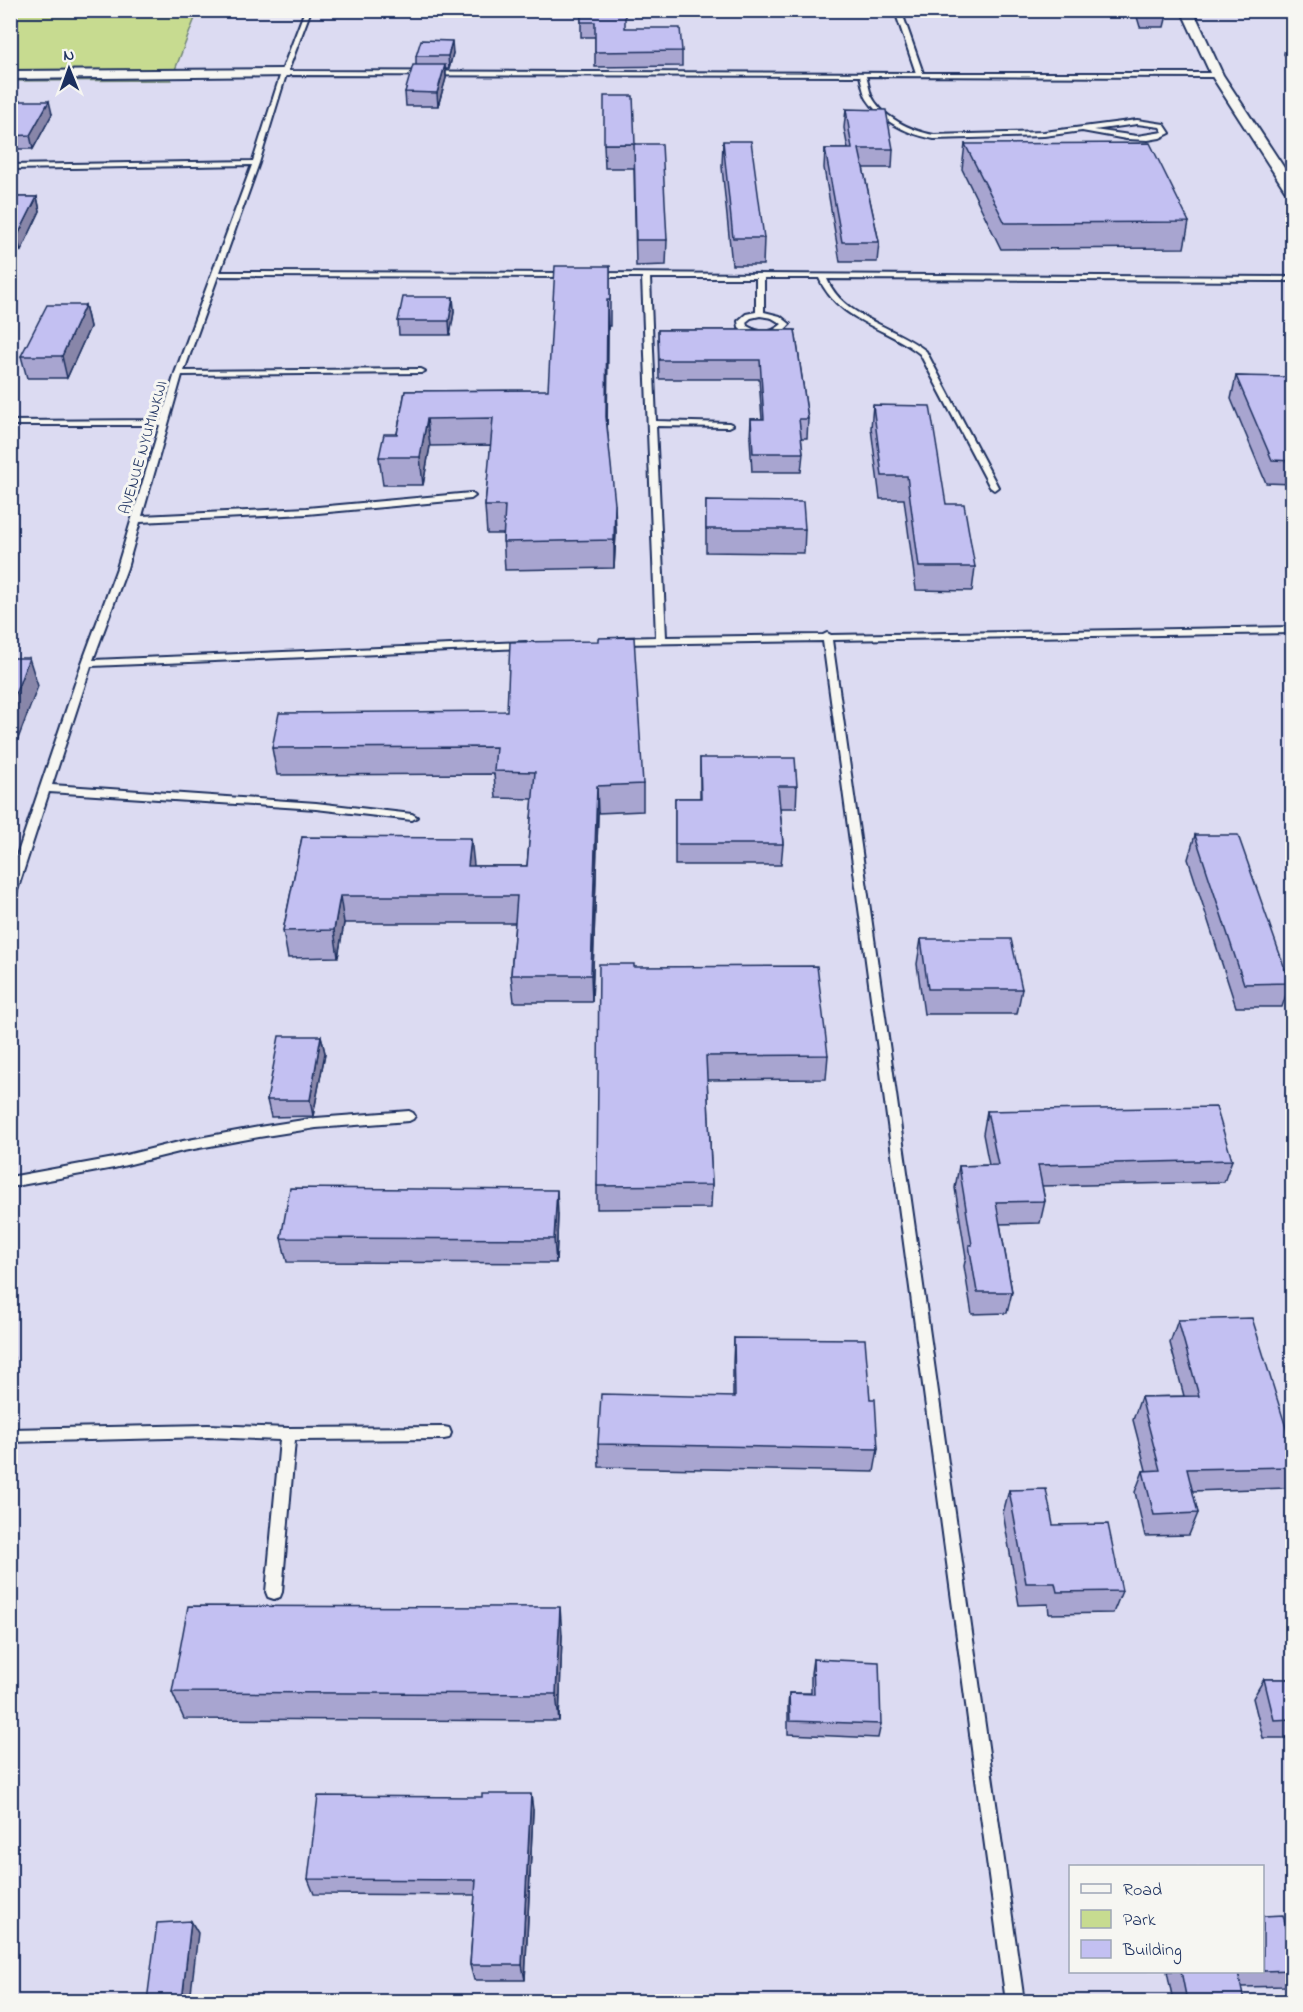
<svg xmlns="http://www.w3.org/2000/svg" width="1303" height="2012" viewBox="0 0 1303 2012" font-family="'Indie Flower',sans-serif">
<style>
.built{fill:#dcdbf2;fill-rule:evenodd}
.green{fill:#c7db90;stroke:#718577;stroke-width:1.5}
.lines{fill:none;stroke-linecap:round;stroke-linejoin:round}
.service-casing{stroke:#1b2f5e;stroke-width:4}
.minor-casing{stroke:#1b2f5e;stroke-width:4}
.service{fill:#f6f6f2;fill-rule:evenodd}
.minor{fill:#f6f6f2;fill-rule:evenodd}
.wall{fill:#a8a5d0;stroke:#1b2f5e;stroke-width:1.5}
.shaded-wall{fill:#8886a9;stroke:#1b2f5e;stroke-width:1.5}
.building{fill:#c3c0f2;stroke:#1b2f5e;stroke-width:1.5}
.labels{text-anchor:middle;stroke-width:6;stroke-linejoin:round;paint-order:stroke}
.far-street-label{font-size:16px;fill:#1b2f5e;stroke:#f6f6f2}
</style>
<rect width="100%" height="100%" fill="#e7e6f2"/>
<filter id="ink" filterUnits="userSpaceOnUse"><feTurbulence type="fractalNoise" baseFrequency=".0167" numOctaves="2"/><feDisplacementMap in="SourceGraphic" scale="12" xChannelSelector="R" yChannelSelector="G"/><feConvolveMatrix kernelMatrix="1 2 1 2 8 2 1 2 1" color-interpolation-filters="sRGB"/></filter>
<g filter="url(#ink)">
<path class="built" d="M752,11H1292V2001H11L10,81L171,80L195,18ZM1070,1866H1262V1972H1070Z"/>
<path class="green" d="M143,10L195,18L171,80L11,81L10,11Z"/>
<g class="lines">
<g class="service-casing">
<g id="service">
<path d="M305,10H311L288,71L916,73L895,11L901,10L923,73H1217L1220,75L1217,77L866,76C868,82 869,89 871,95C881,117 912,131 934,135L1044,132L1137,120L1164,124L1170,133L1160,138L1148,140L1126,139L1082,131L1044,136L934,139C908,134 882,122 867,99C863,92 862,83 860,76L286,75L259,163L220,272L570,273L574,275L570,277L218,276L184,371L421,369L425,371L421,373L182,375L142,516L307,508L471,493L475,496L471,499L307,514L140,522L127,568L93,660L526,642L531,645L526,648L91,666L52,785L316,803L412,814L417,817L412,820L316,809L49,792L16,894L10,898V876L82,663L117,568L160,425H10V421L161,420L175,373L252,165L10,169V165L253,161L281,73ZM1137,124L1160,127L1163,132L1137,136L1094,130Z"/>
<path d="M593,273L1292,277V281L827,279C843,318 893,325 926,351L998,487L994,490L990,487L920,354C887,327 837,321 819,278H764V312L780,316L790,324C777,340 754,340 739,327L738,321L746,314L756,312V278H650L656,421L729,423L733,425L729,427L656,426L666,637L823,635L827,633L831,635L1292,627V633L832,640L1024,2002H1006L823,641L619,644L614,641L619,638L656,637L642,277H593ZM760,316L772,318L782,324C771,334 759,333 747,326L746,322L751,318Z"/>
<path d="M409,1111L413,1113L415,1116L413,1119L409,1121L316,1128L259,1137L183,1151L114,1168L10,1187V1177L114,1158L183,1141L259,1127L316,1118Z"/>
<path d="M208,1425L288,1428L444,1427L449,1428L451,1433L449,1438L444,1439L295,1440L282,1592L280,1597L274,1599L268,1597L266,1592L280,1440L208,1437L10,1442V1429Z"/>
</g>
</g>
<g class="minor-casing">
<g id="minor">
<path d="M1181,10H1193L1223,75L1292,180V194L1285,190L1211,75Z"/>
<path d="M284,69L289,70L290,73L289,76L10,79V71Z"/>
</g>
</g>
<use href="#service" class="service"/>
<use href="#minor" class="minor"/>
</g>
<g class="wall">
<path d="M581,10L682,51V66L595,67V37H581Z"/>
<path d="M1135,10H1165L1167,15L1164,27H1140Z"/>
<path d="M1288,35H1293V66L1284,54Z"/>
<path d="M453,53L449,69H446V78L438,106H406L405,92L416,65V56Z"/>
<path d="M846,109L893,149L892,168H863L879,242L877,262H840L824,168L825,149H848L844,128Z"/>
<path d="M10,111L52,114L33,149H10Z"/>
<path d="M723,141L764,238L763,265H732L722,167Z"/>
<path d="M604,144H635L667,240L666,265L636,266L634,168H605Z"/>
<path d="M965,144L1189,222L1184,248L1001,249L962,169Z"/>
<path d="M10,197H37L40,211L21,251H10Z"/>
<path d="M610,266V326H608L607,424L616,532L614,568L505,570L503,534H487L485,506L491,445L430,446L423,485H383L379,457L397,434L405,391L548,390Z"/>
<path d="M453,297L454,312L450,335H399L398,321Z"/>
<path d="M85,305L90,327L67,378H27L21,356Z"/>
<path d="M658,330H795L808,419L807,438H801L803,453L801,472H752L750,438L751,419H762L759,379H659Z"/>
<path d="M1236,376L1293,379V484L1266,483L1231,399Z"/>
<path d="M873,405L946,504L975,567L972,591L916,590L904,499H880L871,428Z"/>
<path d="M706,501L805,529L804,553L706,552Z"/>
<path d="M507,711L643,784V811L598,813L592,1002H514L511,975L515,923H344L338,957L288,958L283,931L302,837L474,866H527L533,799L496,798L494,774L277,775L272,748Z"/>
<path d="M700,758L797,786L796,808H780L783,844L781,865H675V798H700Z"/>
<path d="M1195,835L1290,983L1282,1007H1236L1188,859Z"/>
<path d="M921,939L1022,989L1017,1014H924L917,964Z"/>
<path d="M634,967L828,1055L826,1079L707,1080L712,1185L711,1208L597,1209V1186Z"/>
<path d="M321,1036L325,1053L313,1116L271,1117L267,1100Z"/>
<path d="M987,1111L1232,1160L1224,1182L1042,1186L1045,1201L1040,1223L1000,1224L1012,1292L1007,1313L972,1314L964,1266L966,1257L955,1188L959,1166L989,1165L983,1134Z"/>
<path d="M558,1214L556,1263L287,1262L281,1238Z"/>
<path d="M1178,1320L1293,1450V1477L1287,1488L1192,1491L1198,1513L1189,1535L1145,1536L1135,1492L1143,1471L1146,1470L1133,1420L1141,1397L1184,1396L1170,1343Z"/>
<path d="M734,1338L870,1399L878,1449L874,1472L599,1467L598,1444L733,1397V1362Z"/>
<path d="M1009,1490L1053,1525L1122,1591L1113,1613L1049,1614L1048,1604L1019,1605L1003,1513Z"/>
<path d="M562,1635L559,1721L184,1719L172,1692Z"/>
<path d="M813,1659L881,1724L878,1738L788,1734V1706L789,1693H811V1673Z"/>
<path d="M1264,1679H1293V1738H1263L1253,1698Z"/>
<path d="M533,1810L525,1980H474L470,1965L475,1895L314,1894L308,1879Z"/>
<path d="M1293,1952V1976L1285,1986L1241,1987L1244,2001H1173L1167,1971H1263Z"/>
</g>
<g class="shaded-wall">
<path d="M452,41L453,53L449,69L448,56Z"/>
<path d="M445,65L446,78L438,106L437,93Z"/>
<path d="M49,101L52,114L33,149L30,135Z"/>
<path d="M37,197L40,211L21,251L17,237Z"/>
<path d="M453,297L454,312L450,335L449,321Z"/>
<path d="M607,300L608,326L607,444L606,417Z"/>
<path d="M85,305L90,327L67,378L62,356Z"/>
<path d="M427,419L430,446L423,485L420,457Z"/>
<path d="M615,504L616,532L614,568V540Z"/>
<path d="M29,658L38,686L10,760V708Z"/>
<path d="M597,786L598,813L592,1002L591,975Z"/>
<path d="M471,838L474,865L471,893L468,866Z"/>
<path d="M340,896L344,923L338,957L334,930Z"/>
<path d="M321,1036L325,1053L313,1116L310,1100Z"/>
<path d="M557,1190L558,1214L556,1263L554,1239Z"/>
<path d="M11,1350L14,1358L10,1372Z"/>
<path d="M560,1607L562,1635L559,1721L556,1694Z"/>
<path d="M531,1794L533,1810L525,1980L522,1965Z"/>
<path d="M191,1921L198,1933L190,2001H182Z"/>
</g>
<g class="building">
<path d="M581,10H625V28H680L682,51L595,52V22H581Z"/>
<path d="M1141,10H1165L1167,15L1142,14Z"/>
<path d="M1288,35H1293V41Z"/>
<path d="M421,40L452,41L448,56H416Z"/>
<path d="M413,65H445L437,93L405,92Z"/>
<path d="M604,96H633L635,144H662L667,240H636L634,144H604Z"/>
<path d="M16,101H49L30,135L10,136V111Z"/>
<path d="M846,109L886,110L893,149H859L879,242H842L825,149H852Z"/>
<path d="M723,141H751L764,238H733Z"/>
<path d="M1150,143L1189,222L1005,223L965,144Z"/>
<path d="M10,197H37L17,237H10Z"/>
<path d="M555,266H610V300H607L606,417L615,504L614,540L503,542L505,506H485L493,418L427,419L420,457H379L384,434H397L405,391L548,390Z"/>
<path d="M403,297H453L449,321H398Z"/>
<path d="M47,305H85L62,356H21Z"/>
<path d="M658,330H795L808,419H799L803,453H753L751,419H764L760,360H659Z"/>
<path d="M1236,376L1292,377L1293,461L1272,460Z"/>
<path d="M873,405L930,406L946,504H964L975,567H919L907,476H882Z"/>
<path d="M706,501L803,502L805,529H706Z"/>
<path d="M634,637L643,784L597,786L591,975H511L517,896H340L334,930L283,931L302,837L471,838L468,866H527L535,772L494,771L496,747L272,748L279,713L507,711L510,642L598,641V638Z"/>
<path d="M10,658H29L10,708Z"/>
<path d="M700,758H795L797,786H778L783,844H675V798H701Z"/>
<path d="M1195,835H1238L1290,983L1244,984Z"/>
<path d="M921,939H1011L1022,989H928Z"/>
<path d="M599,964H634V967L817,966L828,1055L706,1056L712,1185L597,1186Z"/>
<path d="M279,1036H321L310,1100H267Z"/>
<path d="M1216,1107L1232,1160L1038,1165L1045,1201L996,1202L1012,1292H977L969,1245H972L959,1166L998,1165L987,1111Z"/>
<path d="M290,1188L557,1190L554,1239L281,1238Z"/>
<path d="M1252,1318L1293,1450V1467L1187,1469L1198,1513L1154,1515L1143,1471L1160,1470L1141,1397L1199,1396L1178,1320Z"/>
<path d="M734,1338L865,1339L870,1399H875L878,1449L598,1444L601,1394L735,1397Z"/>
<path d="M1046,1489L1053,1525L1108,1524L1122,1591L1057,1592L1055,1583H1026L1009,1490Z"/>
<path d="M188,1606L560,1607L556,1694L172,1692Z"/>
<path d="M813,1659L879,1662L881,1724L790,1721L789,1693L814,1694Z"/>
<path d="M1264,1679H1293V1719L1274,1720Z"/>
<path d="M482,1794H531L522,1965H470L476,1880L308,1879L318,1796L482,1797Z"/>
<path d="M1283,1915L1293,1952V1970L1263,1971V1916Z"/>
<path d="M191,1921L182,2001H147L157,1923Z"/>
<path d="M1181,1971H1259L1238,1972L1244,2001H1187Z"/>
</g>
</g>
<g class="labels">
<g class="far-street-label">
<text transform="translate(142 447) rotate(-74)" y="6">AVENUE NYUMINKWI</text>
</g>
</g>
<rect width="1303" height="2012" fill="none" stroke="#f6f6f2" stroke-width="36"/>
<rect x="18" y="18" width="1267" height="1976" fill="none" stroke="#1b2f5e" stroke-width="2" filter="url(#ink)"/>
<rect x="1069" y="1865" width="195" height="108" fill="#f6f6f2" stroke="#9ea6b7" stroke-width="1.5"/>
<rect x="1081" y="1884" width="30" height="9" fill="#f6f6f2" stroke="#9ea6b7" stroke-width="1.5"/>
<text x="1123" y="1895" font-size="18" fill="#1b2f5e">Road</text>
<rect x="1081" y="1910" width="30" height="18" fill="#c7db90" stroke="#9ea6b7" stroke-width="1.5"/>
<text x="1123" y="1925" font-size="18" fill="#1b2f5e">Park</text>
<rect x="1081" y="1940" width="30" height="18" fill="#c3c0f2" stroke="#9ea6b7" stroke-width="1.5"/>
<text x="1123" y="1955" font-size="18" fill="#1b2f5e">Building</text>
<g transform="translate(69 69) rotate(359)" stroke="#f6f6f2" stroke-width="4.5" paint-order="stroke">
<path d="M0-4.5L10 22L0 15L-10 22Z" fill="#1b2f5e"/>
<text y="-9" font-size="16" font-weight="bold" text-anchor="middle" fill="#1b2f5e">N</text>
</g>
</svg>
